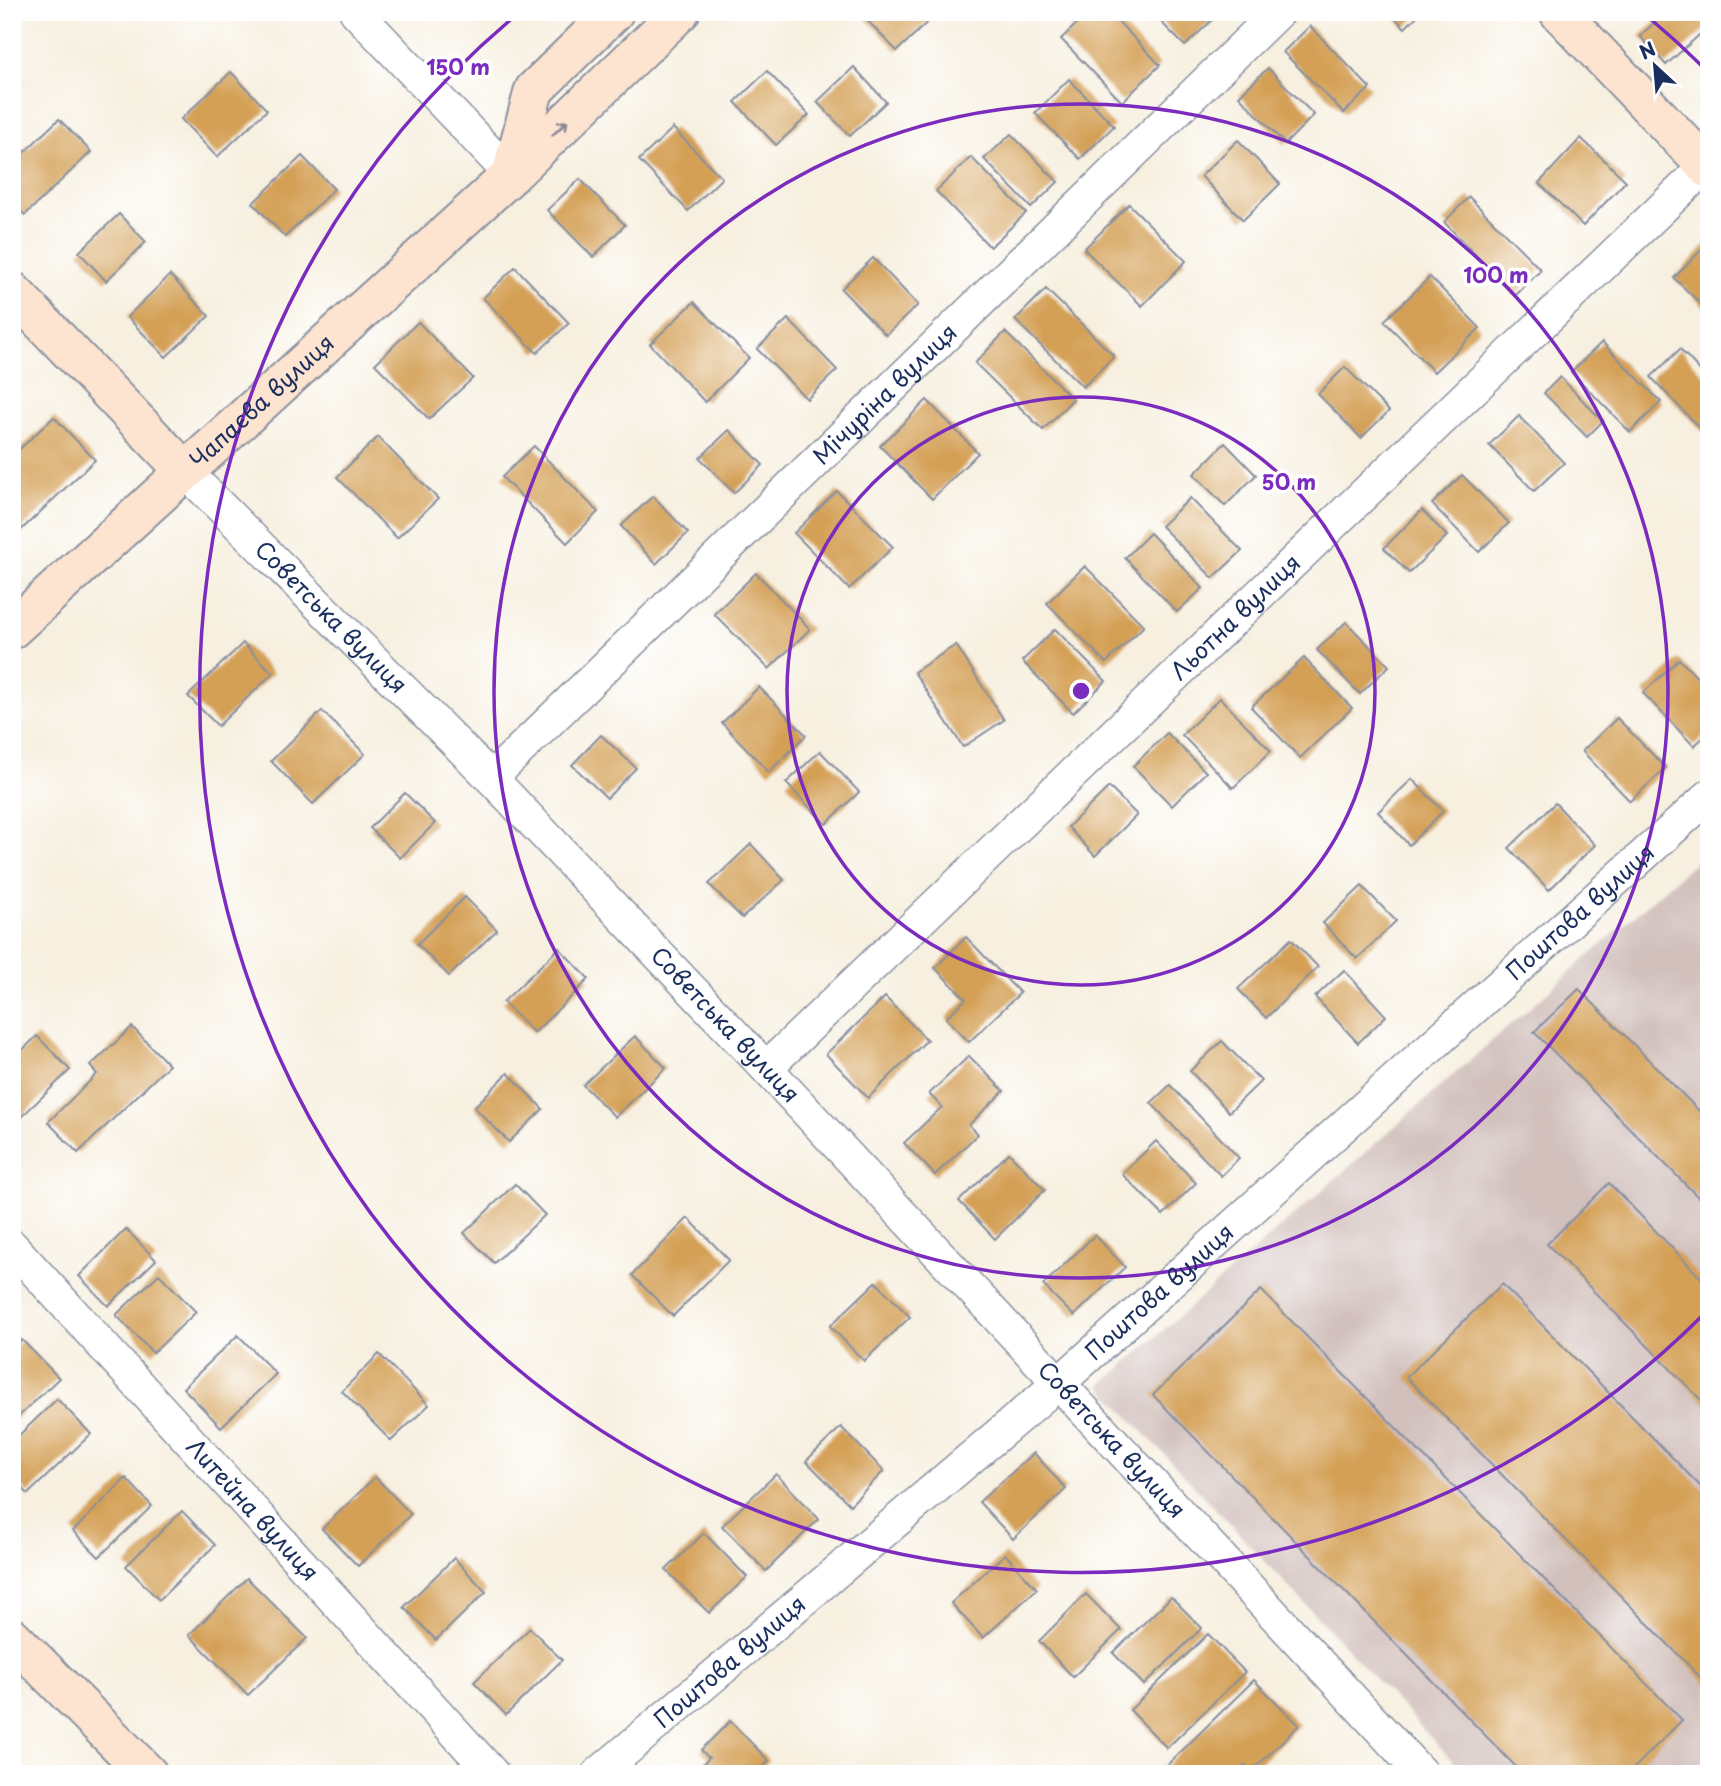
<svg xmlns="http://www.w3.org/2000/svg" width="1721" height="1786" viewBox="0 0 1721 1786" font-family="'Playpen Sans',sans-serif">
<style>
.industrial{fill:#d1c0bc}
.building{fill:#d4a057}
.lines{fill:none;stroke-linecap:round;stroke-linejoin:round}
.street-casing{stroke:#89909f;stroke-width:35}
.secondary-casing{stroke:#89909f;stroke-width:42}
.street{stroke:#fff;stroke-width:32}
.secondary{stroke:#fde4d0;stroke-width:38}
.oneway{stroke:#8c8a97}
.ring{fill:none;stroke:#7b2cbf;stroke-width:3.5}
.labels{text-anchor:middle;stroke-width:7;stroke-linejoin:round;paint-order:stroke}
.street-label{font-size:23px;fill:#1b2f5e;stroke:#fff}
.centre{fill:#7b2cbf;stroke:#fff;stroke-width:3.5}
.ring-label{font-size:21px;text-anchor:middle;font-weight:bold;fill:#7b2cbf;stroke:#fff;stroke-width:7;stroke-linejoin:round;paint-order:stroke}
</style>
<rect width="100%" height="100%" fill="#fff"/>
<filter id="ink" filterUnits="userSpaceOnUse"><feTurbulence type="fractalNoise" baseFrequency=".0143" numOctaves="2"/><feDisplacementMap in="SourceGraphic" scale="14" xChannelSelector="R" yChannelSelector="G"/><feConvolveMatrix kernelMatrix="1 2 1 2 8 2 1 2 1" color-interpolation-filters="sRGB"/></filter>
<filter id="wash" filterUnits="userSpaceOnUse"><feTurbulence type="fractalNoise" baseFrequency=".00686" numOctaves="4" result="noise"/><feDisplacementMap in="SourceGraphic" scale="28" xChannelSelector="R" yChannelSelector="G"/><feGaussianBlur stdDeviation="1.57" result="paint"/><feColorMatrix in="noise" values="0 0 0 0 0 0 0 0 0 0 0 0 0 0 0 0 0 1.4 0 .05"/><feComposite in="paint" operator="in"/></filter>
<g filter="url(#wash)">
<rect width="100%" height="100%" fill="#f7f0e0"/>
<path class="industrial" d="M1709,850V1774H1465L1100,1386Z"/>
<g id="blocks">
<g class="building">
<path d="M859,12H929L933,17L897,51Z"/>
<path d="M1089,12H1109L1160,65L1122,102L1061,39Z"/>
<path d="M1151,12H1207L1213,19L1185,46Z"/>
<path d="M1389,12H1421L1405,28Z"/>
<path d="M1666,12H1709V26L1666,65L1640,36Z"/>
<path d="M1310,26L1370,88L1344,113L1283,52Z"/>
<path d="M854,67L886,102L850,136L817,102Z"/>
<path d="M1268,68L1314,115L1285,144L1239,96Z"/>
<path d="M767,71L809,115L776,145L735,102Z"/>
<path d="M231,72L267,110L217,157L181,119Z"/>
<path d="M1069,79L1114,126L1080,159L1035,113Z"/>
<path d="M1709,94V107L1702,100Z"/>
<path d="M59,119L91,152L25,215L12,202V164Z"/>
<path d="M673,128L722,178L688,211L639,160Z"/>
<path d="M1011,134L1058,182L1031,208L984,159Z"/>
<path d="M1581,138L1626,181L1583,226L1539,183Z"/>
<path d="M1238,140L1280,184L1243,220L1201,176Z"/>
<path d="M302,156L334,189L285,237L253,203Z"/>
<path d="M971,157L1026,213L990,247L936,191Z"/>
<path d="M580,179L625,225L593,257L547,210Z"/>
<path d="M1469,197L1541,270L1515,296L1444,222Z"/>
<path d="M1129,204L1186,261L1142,306L1084,249Z"/>
<path d="M119,214L146,242L106,281L79,252Z"/>
<path d="M1709,242V312L1674,278Z"/>
<path d="M873,258L918,305L886,335L841,289Z"/>
<path d="M515,267L569,323L537,353L483,298Z"/>
<path d="M170,275L209,316L166,357L127,317Z"/>
<path d="M1430,277L1480,328L1434,372L1384,321Z"/>
<path d="M1046,289L1114,356L1083,387L1015,320Z"/>
<path d="M694,302L749,358L705,402L650,344Z"/>
<path d="M788,319L837,370L807,399L757,349Z"/>
<path d="M418,322L473,378L429,419L375,364Z"/>
<path d="M1005,332L1073,399L1043,430L975,363Z"/>
<path d="M1602,342L1661,402L1630,432L1571,372Z"/>
<path d="M1680,349L1709,380V438L1651,377Z"/>
<path d="M1345,367L1389,411L1361,438L1318,394Z"/>
<path d="M1560,377L1603,421L1587,437L1544,393Z"/>
<path d="M927,400L978,453L932,499L880,446Z"/>
<path d="M1519,416L1564,463L1534,491L1489,445Z"/>
<path d="M54,417L95,460L19,532L12,525V456Z"/>
<path d="M729,430L763,465L734,493L700,458Z"/>
<path d="M378,437L438,499L397,538L337,477Z"/>
<path d="M1225,443L1256,475L1225,506L1194,474Z"/>
<path d="M534,446L598,512L567,543L502,477Z"/>
<path d="M1462,475L1509,523L1479,552L1432,504Z"/>
<path d="M837,491L893,547L849,589L794,533Z"/>
<path d="M653,496L688,533L656,564L621,526Z"/>
<path d="M1190,498L1242,551L1213,578L1161,526Z"/>
<path d="M1422,510L1447,536L1409,573L1384,548Z"/>
<path d="M1150,533L1203,588L1177,612L1125,558Z"/>
<path d="M1085,566L1144,626L1106,663L1047,603Z"/>
<path d="M756,573L810,629L769,669L714,614Z"/>
<path d="M1346,622L1389,666L1360,694L1317,650Z"/>
<path d="M1055,629L1106,681L1073,713L1022,661Z"/>
<path d="M243,643L273,673L218,726L188,696Z"/>
<path d="M956,645L1004,720L963,747L914,672Z"/>
<path d="M1304,658L1352,708L1300,758L1251,707Z"/>
<path d="M1679,659L1709,690V732L1694,746L1643,693Z"/>
<path d="M759,687L806,735L769,772L722,723Z"/>
<path d="M1220,698L1271,751L1233,788L1182,735Z"/>
<path d="M322,711L365,754L313,804L271,761Z"/>
<path d="M1617,718L1666,768L1630,801L1582,751Z"/>
<path d="M1167,733L1206,772L1172,806L1133,766Z"/>
<path d="M601,735L636,768L607,798L572,765Z"/>
<path d="M820,751L859,792L826,824L786,783Z"/>
<path d="M1412,779L1443,811L1409,845L1378,812Z"/>
<path d="M1109,787L1137,815L1095,856L1068,827Z"/>
<path d="M405,793L435,823L400,858L370,828Z"/>
<path d="M1555,803L1595,845L1549,890L1509,848Z"/>
<path d="M751,844L784,880L742,918L709,884Z"/>
<path d="M1362,886L1396,921L1357,959L1323,923Z"/>
<path d="M465,897L497,930L449,976L417,944Z"/>
<path d="M966,937L1020,993L969,1042L946,1018L966,999L935,968Z"/>
<path d="M1291,939L1318,967L1266,1018L1238,989Z"/>
<path d="M559,948L589,979L534,1033L503,1002Z"/>
<path d="M1344,970L1386,1016L1358,1043L1315,997Z"/>
<path d="M1579,989L1709,1121V1208L1534,1032Z"/>
<path d="M885,997L927,1040L868,1098L826,1054Z"/>
<path d="M132,1027L169,1065L78,1153L48,1122L97,1074L90,1066Z"/>
<path d="M37,1036L70,1070L12,1126V1060Z"/>
<path d="M635,1036L666,1068L615,1117L583,1085Z"/>
<path d="M1222,1041L1261,1081L1229,1112L1190,1071Z"/>
<path d="M969,1056L1004,1091L969,1125L978,1134L935,1175L904,1143L942,1107L929,1094Z"/>
<path d="M508,1073L543,1109L509,1142L474,1107Z"/>
<path d="M1170,1085L1239,1158L1221,1176L1151,1103Z"/>
<path d="M1156,1141L1196,1183L1163,1215L1122,1174Z"/>
<path d="M1009,1153L1045,1190L995,1239L959,1201Z"/>
<path d="M1609,1183L1709,1286V1408L1547,1244Z"/>
<path d="M515,1184L545,1215L494,1263L464,1233Z"/>
<path d="M688,1218L729,1260L673,1316L632,1275Z"/>
<path d="M126,1229L156,1260L108,1306L79,1276Z"/>
<path d="M1095,1235L1125,1267L1074,1316L1043,1285Z"/>
<path d="M159,1274L196,1312L153,1353L116,1315Z"/>
<path d="M876,1282L910,1317L864,1361L830,1326Z"/>
<path d="M1502,1284L1709,1495V1686L1406,1377Z"/>
<path d="M1261,1290L1682,1720L1628,1774H1523L1153,1395Z"/>
<path d="M238,1335L276,1374L221,1427L183,1388Z"/>
<path d="M22,1340L59,1378L12,1423V1349Z"/>
<path d="M379,1354L429,1405L391,1441L342,1391Z"/>
<path d="M57,1399L91,1434L28,1494L12,1477V1442Z"/>
<path d="M841,1427L884,1471L850,1505L806,1461Z"/>
<path d="M1034,1453L1066,1489L1013,1539L979,1502Z"/>
<path d="M776,1474L819,1519L766,1571L722,1526Z"/>
<path d="M375,1477L411,1514L358,1566L322,1529Z"/>
<path d="M126,1478L152,1506L99,1557L73,1531Z"/>
<path d="M182,1511L215,1545L159,1600L126,1566Z"/>
<path d="M704,1533L747,1577L709,1613L666,1570Z"/>
<path d="M1005,1554L1037,1589L983,1638L951,1603Z"/>
<path d="M454,1558L486,1592L436,1640L404,1607Z"/>
<path d="M247,1578L307,1638L248,1695L189,1635Z"/>
<path d="M1086,1594L1121,1630L1073,1677L1039,1641Z"/>
<path d="M1171,1597L1202,1628L1144,1685L1113,1653Z"/>
<path d="M530,1628L562,1660L506,1715L474,1682Z"/>
<path d="M1208,1634L1245,1672L1167,1748L1130,1710Z"/>
<path d="M1254,1680L1299,1725L1252,1771L1245,1765L1236,1774H1158Z"/>
<path d="M730,1721L769,1761L755,1774H693L709,1758L701,1750Z"/>
</g>
</g>
</g>
<g filter="url(#ink)">
<use href="#blocks" fill-opacity="0" stroke="#89909f" stroke-width="2"/>
<g class="lines">
<g class="street-casing">
<g id="street">
<path d="M356,12L511,175"/>
<path id="s1" d="M184,470L491,778L766,1068L1422,1774"/>
<path id="s2" d="M491,778L1278,12"/>
<path id="s3" d="M766,1068L1706,166"/>
<path id="s4" d="M12,1246L493,1774"/>
<path id="s5" d="M598,1774L1059,1383L1709,796"/>
</g>
</g>
<g class="secondary-casing">
<g id="secondary">
<path d="M1559,12L1709,169"/>
<path d="M511,175L534,90L614,12"/>
<path d="M12,291L184,470"/>
<path id="s6" d="M12,629L511,175L680,12"/>
<path d="M12,1637L148,1774"/>
</g>
</g>
<use href="#street" class="street"/>
<use href="#secondary" class="secondary"/>
</g>
<defs><path id="oneway-shaft" d="M-6 0H5M1.5-3L5.5 0L1.5 3" fill="none" stroke-width="1.6" stroke-linecap="round" stroke-linejoin="round" transform="scale(1.75)"/></defs>
<use class="oneway" href="#oneway-shaft" transform="translate(560 128) rotate(-44)"/>
</g>
<g class="ring">
<circle cx="1081" cy="691" r="294"/>
<circle cx="1081" cy="691" r="587"/>
<path d="M1704 1314A881 881 0 1 1 515 16M1647 16A881 881 0 0 1 1704 68"/>
</g>
<g class="labels">
<g class="street-label">
<text dy="8" stroke="none"><textPath href="#s2" startOffset="550">Мічуріна вулиця</textPath></text>
<text dy="8" stroke="none"><textPath href="#s6" startOffset="338">Чапаєва вулиця</textPath></text>
<text dy="8" stroke="none"><textPath href="#s1" startOffset="208">Советська вулиця</textPath></text>
<text dy="8" stroke="none"><textPath href="#s3" startOffset="651">Льотна вулиця</textPath></text>
<text dy="8" stroke="none"><textPath href="#s5" startOffset="1307">Поштова вулиця</textPath></text>
<text dy="8" stroke="none"><textPath href="#s1" startOffset="775">Советська вулиця</textPath></text>
<text dy="8" stroke="none"><textPath href="#s5" startOffset="740">Поштова вулиця</textPath></text>
<text dy="8" stroke="none"><textPath href="#s1" startOffset="1342">Советська вулиця</textPath></text>
<text dy="8" stroke="none"><textPath href="#s4" startOffset="357">Литейна вулиця</textPath></text>
<text dy="8" stroke="none"><textPath href="#s5" startOffset="173">Поштова вулиця</textPath></text>
</g>
</g>
<circle cx="1081" cy="691" r="10" class="centre"/>
<g class="ring-label">
<text x="458" y="75">150 m</text>
<text x="1496" y="283">100 m</text>
<text x="1289" y="490">50 m</text>
</g>
<rect width="1721" height="1786" fill="none" stroke="#fff" stroke-width="42"/>
<g transform="translate(1655 66) rotate(334)" stroke="#ffffff" stroke-width="5" paint-order="stroke">
<path d="M0-5L12 26L0 18L-12 26Z" fill="#1b2f5e"/>
<text y="-10" font-size="19" font-weight="bold" text-anchor="middle" fill="#1b2f5e">N</text>
</g>
</svg>
